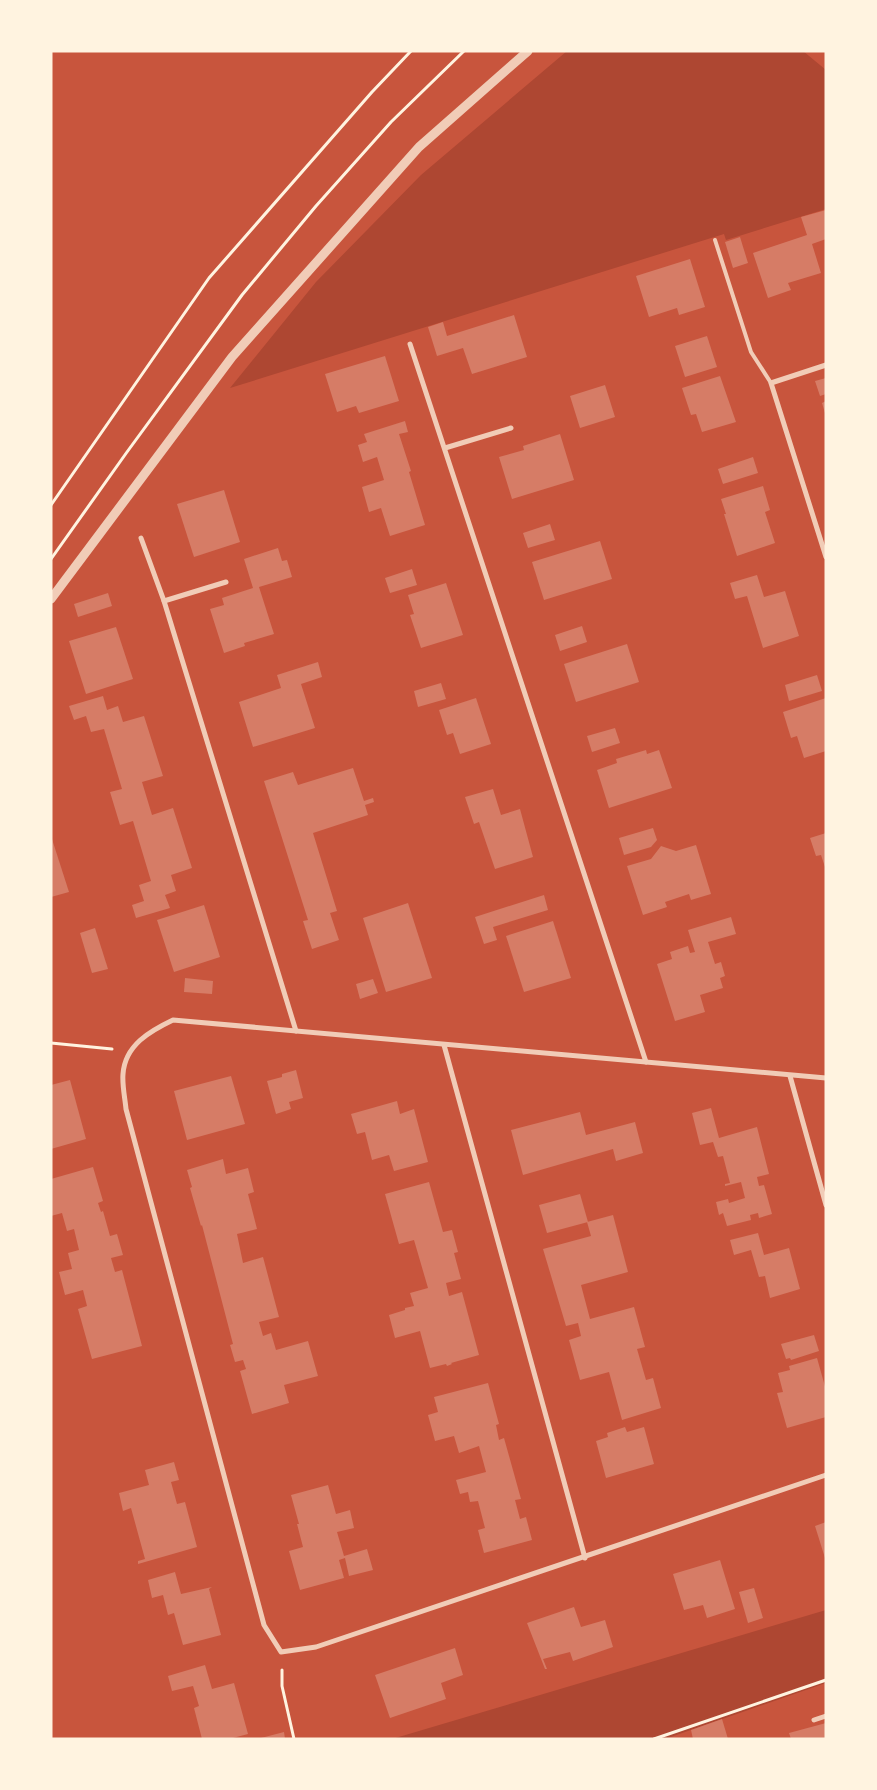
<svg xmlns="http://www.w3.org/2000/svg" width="877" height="1790" viewBox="0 0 877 1790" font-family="Quicksand,sans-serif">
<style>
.green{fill:#ae4732}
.building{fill:#d67c66}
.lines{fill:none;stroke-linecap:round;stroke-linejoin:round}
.path{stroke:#fff3e0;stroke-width:3}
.service{stroke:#f1ccb7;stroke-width:4}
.minor{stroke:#f1ccb7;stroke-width:5}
.tertiary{stroke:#f1ccb7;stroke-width:9}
</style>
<rect width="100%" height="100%" fill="#c8553d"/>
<g class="green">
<path d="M567,51H803L826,70V209L726,240L724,234L230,388L316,282L421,175Z"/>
<path d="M826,1610V1683L665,1739H392Z"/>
</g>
<g class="building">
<path d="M826,210V239L812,244L821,273L788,283L791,290L768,298L753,253L807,235L801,217Z"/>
<path d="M740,237L748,263L733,268L725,242Z"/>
<path d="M690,259L705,307L679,315L677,308L649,317L636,276Z"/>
<path d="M514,315L527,357L472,374L463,348L437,356L428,327L443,322L447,336Z"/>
<path d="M707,336L717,367L685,377L675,346Z"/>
<path d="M385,356L399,401L359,413L356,406L337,412L325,374Z"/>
<path d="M720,376L736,422L702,432L696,414L691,415L682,388Z"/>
<path d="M826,378V394L820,396L815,381Z"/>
<path d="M605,385L615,417L580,428L570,396Z"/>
<path d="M826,401V413H825L822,403Z"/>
<path d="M405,421L408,432L399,434L411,471L409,472L425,525L390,536L381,508L369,512L362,487L384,480L377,457L363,462L358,445L367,442L364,434Z"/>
<path d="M560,434L574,480L512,499L499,457L524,450L523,446Z"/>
<path d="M753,457L758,473L723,484L718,469Z"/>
<path d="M763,486L770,510L765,512L775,543L737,556L724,514H726L721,499Z"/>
<path d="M224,490L240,542L194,557L177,504Z"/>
<path d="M550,524L555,540L528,548L523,533Z"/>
<path d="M600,541L612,579L544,600L532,562Z"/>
<path d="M278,548L282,561L287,560L292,577L259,587L274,634L244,643L245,646L224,653L210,609L224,605L222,598L253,588L244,559Z"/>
<path d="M412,569L417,585L390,593L385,578Z"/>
<path d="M757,575L764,597L785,591L799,636L763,648L747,596L735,599L730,583Z"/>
<path d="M446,583L463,635L421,648L410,615L414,614L408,595Z"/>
<path d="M108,593L112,606L78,617L74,604Z"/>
<path d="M582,626L587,642L560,651L555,635Z"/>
<path d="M116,627L133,679L86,694L69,641Z"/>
<path d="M627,644L639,682L576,702L564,664Z"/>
<path d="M318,662L322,677L301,684L315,728L253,747L239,702L281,688L277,675Z"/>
<path d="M817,675L822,691L789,701L785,685Z"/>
<path d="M441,683L446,699L418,707L414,691Z"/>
<path d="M103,696L107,710L118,706L123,722L144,716L163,776L142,782L152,815L173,808L192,868L171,875L176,891L165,895L170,908L136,918L132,905L144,901L139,885L151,881L133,821L120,825L110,792L122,789L104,729L91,732L86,716L74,720L69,706Z"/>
<path d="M476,698L491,744L460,754L453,733L447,735L439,710Z"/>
<path d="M826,698V751L804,758L797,736L791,738L783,712Z"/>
<path d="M615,728L620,743L592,752L587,736Z"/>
<path d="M646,750L647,754L659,750L672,788L609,808L597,770L617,763L616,759Z"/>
<path d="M353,768L364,801L373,798L374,802L365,805L368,815L313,833L337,911L330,913L339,940L312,949L303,921L308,920L264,781L293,772L298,785Z"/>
<path d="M493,789L501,815L520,809L533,857L495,869L479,822L474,824L465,797Z"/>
<path d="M653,828L657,840L651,847L624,855L619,838Z"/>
<path d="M826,833V867H825L821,855L816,856L810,838Z"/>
<path d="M51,836L69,892L51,897Z"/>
<path d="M696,845L711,894L691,900L689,894L665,902L667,907L643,915L627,866L651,859L661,846L676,851Z"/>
<path d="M544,895L548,910L493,927L497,940L484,944L475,917Z"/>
<path d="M408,903L432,978L386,992L363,918Z"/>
<path d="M204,905L220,957L174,972L157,920Z"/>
<path d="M731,917L736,934L708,942L715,964L721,962L725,976L720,978L723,988L700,995L705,1012L675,1021L657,964L672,959L670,952L688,946L690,953L695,952L688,930Z"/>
<path d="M553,921L571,978L524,992L506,936Z"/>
<path d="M95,928L108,969L92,973L80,933Z"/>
<path d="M185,978L213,981L212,994L184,992Z"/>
<path d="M373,979L378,993L360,999L356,984Z"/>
<path d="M296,1070L303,1098L289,1102L291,1109L276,1114L267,1081L282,1077V1074Z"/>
<path d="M231,1076L245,1124L187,1140L174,1091Z"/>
<path d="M70,1080L86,1139L51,1149V1085Z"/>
<path d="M397,1101L400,1114L414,1109L428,1162L394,1171L389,1155L372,1160L365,1132L357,1134L351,1114Z"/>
<path d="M711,1108L719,1138L757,1127L769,1174L757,1177L759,1186L764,1185L772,1214L759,1218L758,1213L750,1215L751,1220L727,1226L723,1213L719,1215L716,1202L728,1199L729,1203L745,1198L741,1182L725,1186V1184L730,1183L723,1156L718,1157L713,1142L700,1145L692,1113Z"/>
<path d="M580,1112L586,1135L635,1122L643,1153L616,1161L613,1149L523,1175L511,1130Z"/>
<path d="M223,1159L226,1174L248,1168L254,1192L248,1194L257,1229L237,1234L243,1263L263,1257L279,1317L259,1322L263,1336L271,1333L276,1350L308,1341L318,1376L284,1385L289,1403L252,1414L240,1371L246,1369L243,1360L235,1362L230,1345L233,1344L202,1225L201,1226L190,1188L192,1187L187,1170Z"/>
<path d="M93,1167L103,1201L98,1203L101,1212L103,1211L110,1236L117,1234L123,1255L111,1258L115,1272L122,1270L142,1346L92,1359L78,1309L87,1306L83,1290L65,1295L59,1272L72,1269L68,1253L79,1250L74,1229L67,1231L62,1213L51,1216V1179Z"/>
<path d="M429,1182L443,1232L452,1230L458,1252L454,1253L461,1279L446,1283L449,1296L462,1292L479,1355L451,1363L452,1364L447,1366L446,1364L430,1368L420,1331L395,1338L389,1315L405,1310V1308L414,1306L410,1293L428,1288L414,1240L399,1244L385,1194Z"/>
<path d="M580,1194L588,1222L547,1233L539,1205Z"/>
<path d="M613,1215L628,1272L581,1285L590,1319L634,1307L645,1347L637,1349L646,1380L653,1378L661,1408L622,1420L609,1372L580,1380L569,1340L581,1336L578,1323L566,1326L543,1249L591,1236L587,1222Z"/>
<path d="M758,1233L764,1255L789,1248L800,1289L770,1298L765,1276L759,1277L751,1250L734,1255L730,1240Z"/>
<path d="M814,1335L819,1351L791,1360L790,1358L786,1359L781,1344Z"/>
<path d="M817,1358L826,1390V1417L787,1428L777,1393L783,1392L778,1373L790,1370L789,1366Z"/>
<path d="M488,1383L499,1424L496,1425L499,1440L504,1438L521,1499L515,1500L520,1519L526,1517L532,1540L484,1553L478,1530L485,1528L478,1501L470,1502L468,1492L460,1494L456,1480L486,1472L479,1446L459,1453L454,1436L435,1441L428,1415L438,1412L434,1397Z"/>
<path d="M625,1427L627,1432L644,1427L654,1464L606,1478L596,1441L608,1437L607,1433Z"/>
<path d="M174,1462L179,1480L171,1482L177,1504L185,1502L197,1547L138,1564V1561L145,1559L131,1508L123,1511L119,1493L149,1485L145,1470Z"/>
<path d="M328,1485L336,1514L350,1510L354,1528L337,1532L344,1556L367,1549L373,1570L349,1576L345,1558L339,1560L344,1578L300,1590L289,1551L303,1547L297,1524H299L291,1495Z"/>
<path d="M826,1522V1558H825L815,1526Z"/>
<path d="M720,1560L735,1609L707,1618L703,1605L684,1610L673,1574Z"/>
<path d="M175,1572L181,1594L212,1587L209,1589L221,1635L183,1645L174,1613L168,1615L163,1595L152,1598L148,1580Z"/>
<path d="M754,1588L763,1618L748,1623L739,1592Z"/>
<path d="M574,1607L581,1627L605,1620L613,1647L573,1661L570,1652L543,1659L547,1669H545L527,1623Z"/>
<path d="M455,1648L463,1675L441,1683L446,1699L390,1718L375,1675Z"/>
<path d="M205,1665L212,1689L234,1683L248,1734L229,1739H202L194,1708L199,1706L193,1686L172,1691L168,1676Z"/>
<path d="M722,1719L728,1739H693L691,1730Z"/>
<path d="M826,1723V1739H791L789,1733Z"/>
<path d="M284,1732L285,1739H261V1738Z"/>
</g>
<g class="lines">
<g class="path">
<path d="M51,505L209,278L372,92L411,51"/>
<path d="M51,559L127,452L242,295L316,206L391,122L464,51"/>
<path d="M51,1043L112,1049"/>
<path d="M282,1670V1686L294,1739"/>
<path d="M654,1739L826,1680"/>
</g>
<path class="service" d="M715,240L751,352L771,383"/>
<g class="minor">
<path d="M410,344L646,1062"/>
<path d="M826,365L771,383L826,557"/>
<path d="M445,448L511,428"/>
<path d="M141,538L164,601L296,1031"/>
<path d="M164,601L226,582"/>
<path d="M444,1045L585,1558"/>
<path d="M790,1076L826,1205"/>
<path d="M826,1078L173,1020C150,1031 125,1045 123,1074C122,1085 125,1098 126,1109L264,1625L281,1652L316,1647L826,1475"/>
<path d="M814,1720L826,1716"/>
</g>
<path class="tertiary" d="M51,599L232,357L419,147L528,51"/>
</g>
<rect width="877" height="1790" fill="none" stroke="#fff3e0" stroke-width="105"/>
</svg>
